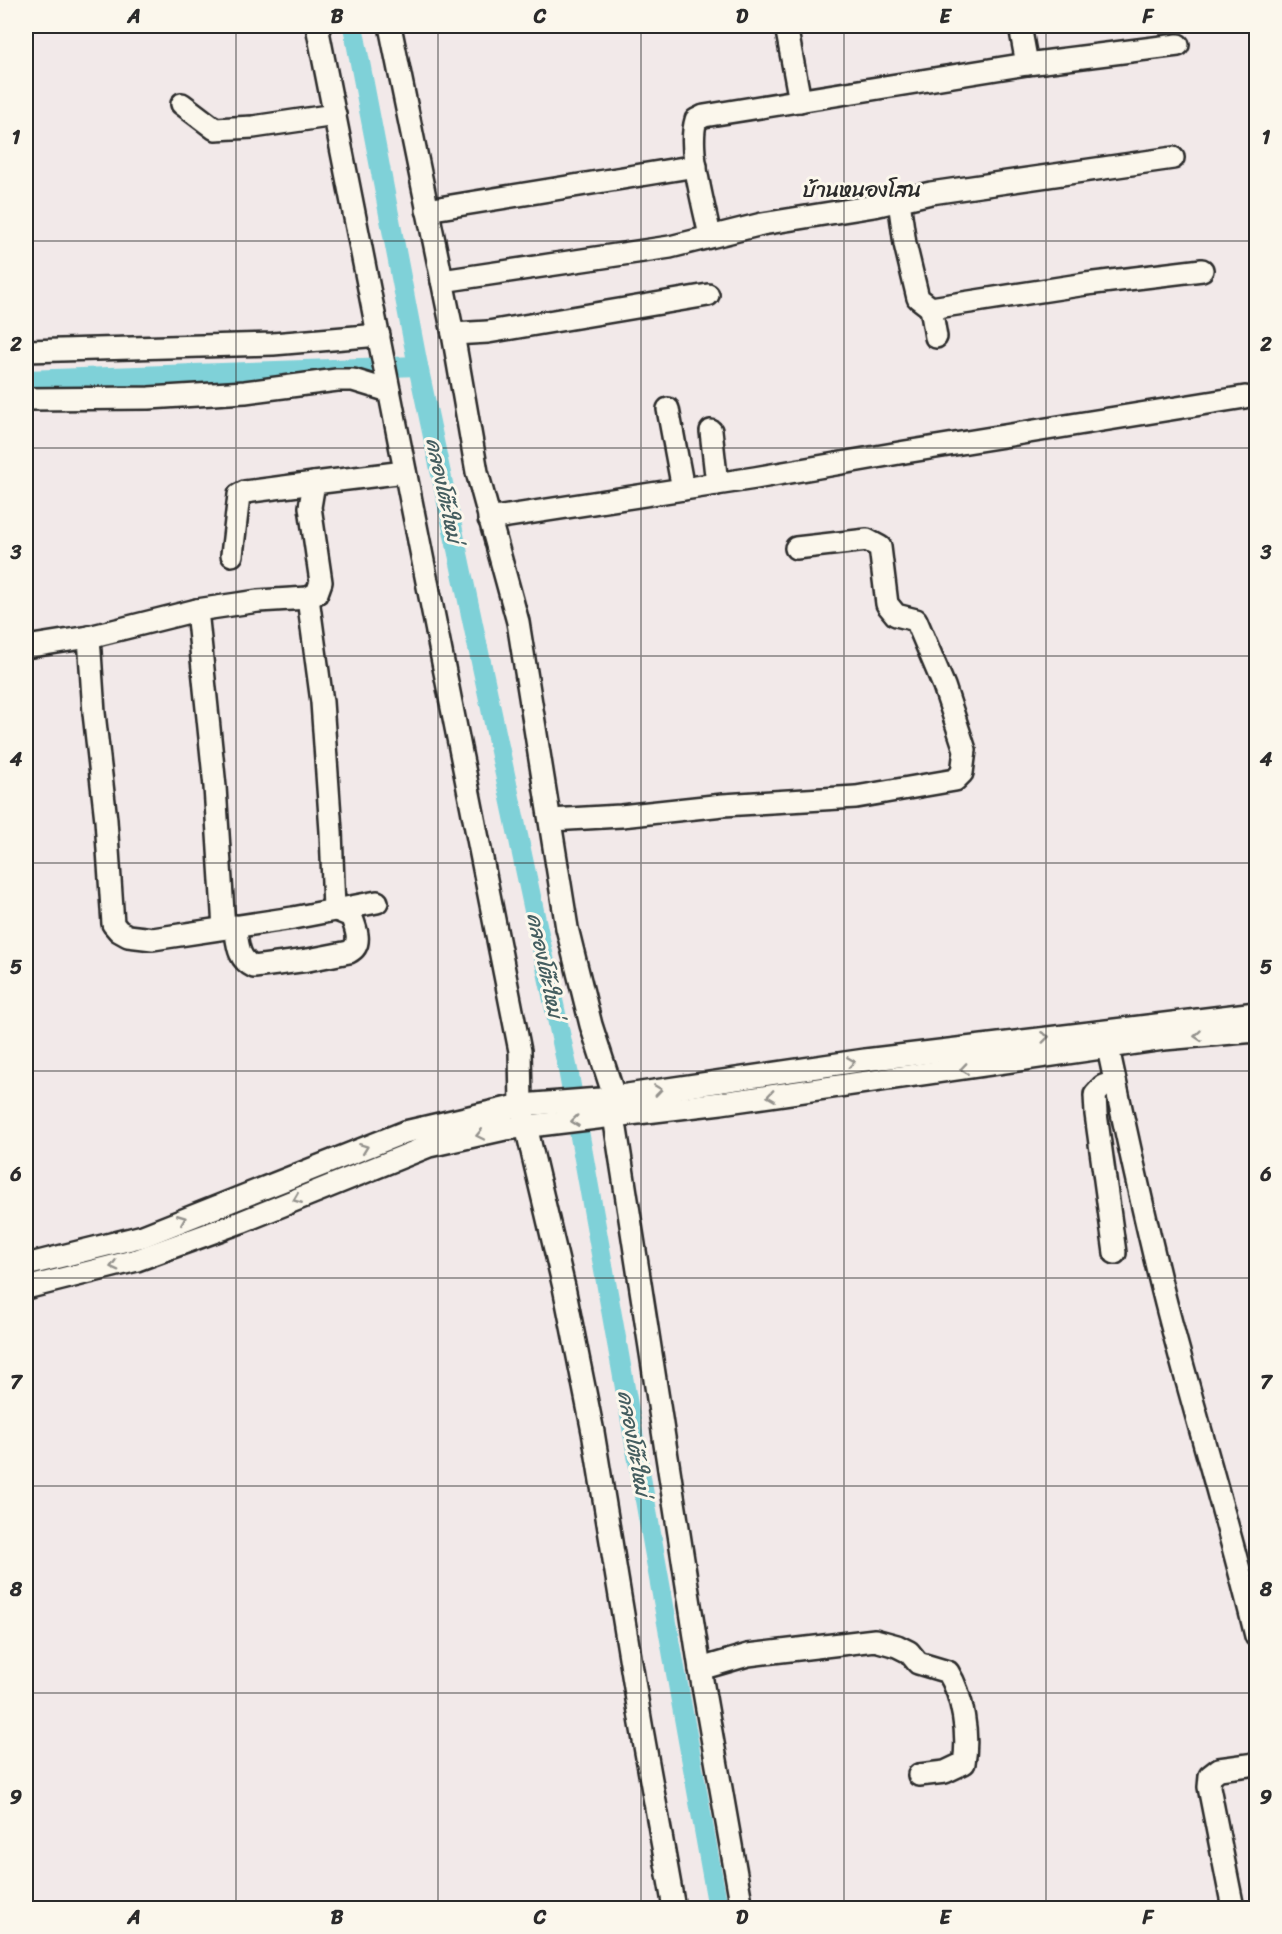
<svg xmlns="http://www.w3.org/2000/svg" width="1282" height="1934" viewBox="0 0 1282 1934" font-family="Sriracha,'Playpen Sans Thai',sans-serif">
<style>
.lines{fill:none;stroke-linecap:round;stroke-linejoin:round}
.canal{stroke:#7fd1d8;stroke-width:20}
.minor-casing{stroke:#2b2b2b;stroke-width:26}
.minor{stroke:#fbf7ec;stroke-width:21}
.oneway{stroke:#93918c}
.grid{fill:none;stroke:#2b2b2b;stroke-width:1.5;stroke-opacity:0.55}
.labels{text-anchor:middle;stroke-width:6;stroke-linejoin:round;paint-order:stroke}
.water-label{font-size:20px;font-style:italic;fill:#445d5f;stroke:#fbf7ec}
.quarter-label{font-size:21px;fill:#2b2b2b;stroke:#fbf7ec}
.neatline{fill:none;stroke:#2b2b2b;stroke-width:2}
.grid-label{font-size:20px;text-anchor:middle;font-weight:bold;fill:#2b2b2b}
</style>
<rect width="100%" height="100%" fill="#f2e9e9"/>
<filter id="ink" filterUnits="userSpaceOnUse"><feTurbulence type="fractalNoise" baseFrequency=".0167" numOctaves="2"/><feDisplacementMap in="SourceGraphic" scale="12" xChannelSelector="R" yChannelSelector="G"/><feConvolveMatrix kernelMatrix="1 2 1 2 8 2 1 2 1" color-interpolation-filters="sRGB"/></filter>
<g filter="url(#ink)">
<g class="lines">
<g class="canal">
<path d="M353,26L418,366L569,1075L718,1908"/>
<path d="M26,380L418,366"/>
</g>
<g class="minor-casing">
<g id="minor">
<path d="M317,26L520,1051L521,1105L564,1287L593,1432L641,1724L674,1908"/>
<path d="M390,26L453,334L477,472L518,622L567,928L591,1025L614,1096V1116L700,1669L742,1908"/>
<path d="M786,26L800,101"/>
<path d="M1020,26L1027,64"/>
<path d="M182,104L215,129L253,127L335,115"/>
<path d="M899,201L905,244L918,298L931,308L1086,284L1202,270"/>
<path d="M427,210L696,166"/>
<path d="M710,236C704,205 687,149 696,120L704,116L1027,64L1178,45"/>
<path d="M442,281L670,247L762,224L874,206L931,193L1173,158"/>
<path d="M931,308L936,337"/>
<path d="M453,334L488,332L708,295"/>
<path d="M26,351L273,344L379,335"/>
<path d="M26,399L149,398L245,392L337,380H353L389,391"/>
<path d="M668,409L683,489"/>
<path d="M711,431L717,484"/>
<path d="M489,519L755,478L905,452L1245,397"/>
<path d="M232,555L239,495L245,492L314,483"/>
<path d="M308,598L322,702L331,831L334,909"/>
<path d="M197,610L215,787L224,928"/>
<path d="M89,637L94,713L106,820L113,924L119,931L128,936L153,939L293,918L377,902"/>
<path d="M26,647L89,637L197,610L258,601L308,598L317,593L321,582L310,507L314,483L405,472"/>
<path d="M551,820L621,816L723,805L856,797L955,780L962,773L965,750L944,686L916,620L896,615L887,604L880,547L867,540L796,548"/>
<path d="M235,926C238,943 237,959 254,967L308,960L349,952C363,945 356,928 351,916L334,909"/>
<path d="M1108,1048C1127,1137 1146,1227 1169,1315C1197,1422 1230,1528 1256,1636"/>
<path d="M1115,1253L1096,1114L1095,1095L1103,1086L1115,1082"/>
<path d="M26,1265L143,1236L405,1132L521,1105L600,1099L865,1060L1256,1013"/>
<path d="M26,1288L137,1260L241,1222L429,1146L505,1129L721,1103L1164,1039L1256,1031"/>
<path d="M700,1669L748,1655L875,1640L897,1646L909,1652L918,1663L948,1672C963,1696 969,1735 964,1763L945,1772L919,1775"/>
<path d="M1233,1908L1209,1787L1210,1776L1219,1769L1256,1764"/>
</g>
</g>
<use href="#minor" class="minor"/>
</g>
<defs><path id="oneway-chevron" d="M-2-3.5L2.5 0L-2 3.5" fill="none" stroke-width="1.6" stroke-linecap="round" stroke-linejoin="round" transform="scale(1.5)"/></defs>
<g class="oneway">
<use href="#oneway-chevron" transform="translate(1198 1036) rotate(175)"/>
<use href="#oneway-chevron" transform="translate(1045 1037) rotate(-7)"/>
<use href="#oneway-chevron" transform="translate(851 1062) rotate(-8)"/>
<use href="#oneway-chevron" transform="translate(964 1069) rotate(172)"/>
<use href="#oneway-chevron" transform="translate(658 1090) rotate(-8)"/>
<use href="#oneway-chevron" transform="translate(771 1096) rotate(172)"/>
<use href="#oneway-chevron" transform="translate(575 1121) rotate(173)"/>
<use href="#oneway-chevron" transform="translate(480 1135) rotate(168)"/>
<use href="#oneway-chevron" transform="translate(364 1148) rotate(-21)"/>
<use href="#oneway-chevron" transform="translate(297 1199) rotate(158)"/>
<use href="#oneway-chevron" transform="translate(182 1219) rotate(-22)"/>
<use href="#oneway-chevron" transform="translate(114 1266) rotate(165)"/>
</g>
</g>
<path class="grid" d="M236,26V1908M438,26V1908M641,26V1908M844,26V1908M1046,26V1908M26,241H1256M26,448H1256M26,656H1256M26,863H1256M26,1071H1256M26,1278H1256M26,1486H1256M26,1693H1256"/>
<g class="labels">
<g class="water-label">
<text transform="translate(444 490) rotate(78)" y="7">คลองโต๊ะใหม่</text>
<text transform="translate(545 965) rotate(78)" y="7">คลองโต๊ะใหม่</text>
<text transform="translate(634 1443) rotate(80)" y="7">คลองโต๊ะใหม่</text>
</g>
<g class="quarter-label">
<text x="862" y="197">บ้านหนองโสน</text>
</g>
</g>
<rect width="1282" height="1934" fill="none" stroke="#fbf7ec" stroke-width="66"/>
<rect x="33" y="33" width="1216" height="1868" class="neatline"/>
<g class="grid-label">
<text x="134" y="23">A</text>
<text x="337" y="23">B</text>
<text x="540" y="23">C</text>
<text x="742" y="23">D</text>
<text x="945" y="23">E</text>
<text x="1148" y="23">F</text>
<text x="16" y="144">1</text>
<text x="1266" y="144">1</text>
<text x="16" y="351">2</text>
<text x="1266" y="351">2</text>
<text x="16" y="559">3</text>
<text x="1266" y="559">3</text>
<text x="16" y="766">4</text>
<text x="1266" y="766">4</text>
<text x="16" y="974">5</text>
<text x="1266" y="974">5</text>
<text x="16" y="1181">6</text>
<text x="1266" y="1181">6</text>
<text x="16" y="1389">7</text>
<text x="1266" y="1389">7</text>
<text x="16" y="1596">8</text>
<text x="1266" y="1596">8</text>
<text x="16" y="1804">9</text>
<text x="1266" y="1804">9</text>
<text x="134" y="1924">A</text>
<text x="337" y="1924">B</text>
<text x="540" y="1924">C</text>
<text x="742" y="1924">D</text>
<text x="945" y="1924">E</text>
<text x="1148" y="1924">F</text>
</g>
</svg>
